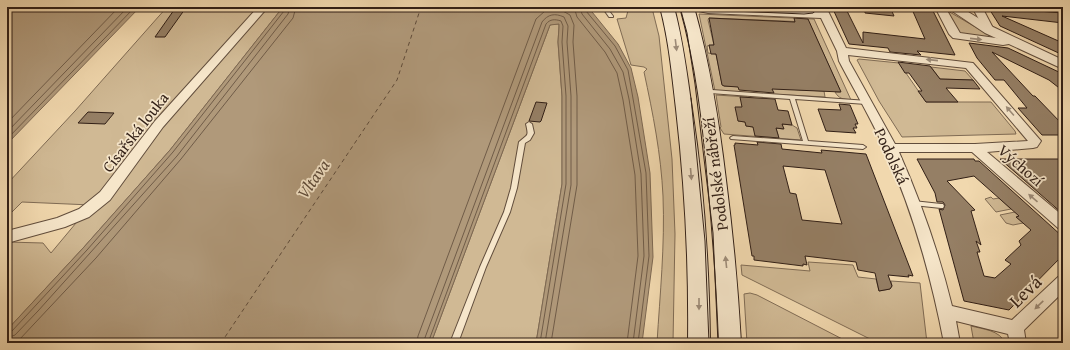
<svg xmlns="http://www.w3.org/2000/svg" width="1070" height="350" viewBox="0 0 1070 350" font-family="'Gentium Book Plus',serif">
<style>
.green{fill:#d0b994;stroke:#806c55}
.water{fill:#b0997a;stroke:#7d6852}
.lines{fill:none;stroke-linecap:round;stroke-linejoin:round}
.shore{stroke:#705c48;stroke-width:1}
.ferry{stroke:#5d4a39;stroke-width:1;stroke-dasharray:4 3.5;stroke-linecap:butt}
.building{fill:#957f65;stroke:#311f16;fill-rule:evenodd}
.service-casing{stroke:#614d3c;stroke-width:2}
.minor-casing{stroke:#614d3c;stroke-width:2}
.tertiary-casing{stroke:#614d3c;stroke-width:2}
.secondary-casing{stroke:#311f16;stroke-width:2}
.service{fill:#f6e6ca;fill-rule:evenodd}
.minor{fill:#f6e6ca;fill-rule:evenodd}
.tertiary{fill:#f6e6ca;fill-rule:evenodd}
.secondary{fill:#f6e6ca;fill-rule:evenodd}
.tram{stroke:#311f16;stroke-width:1}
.oneway{fill:#9d8c79}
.labels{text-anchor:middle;stroke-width:3.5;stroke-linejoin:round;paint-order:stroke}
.street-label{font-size:16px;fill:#311f16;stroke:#f6e6ca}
.water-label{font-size:17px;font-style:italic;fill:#5d4a39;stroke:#f6e6ca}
.near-street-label{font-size:19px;fill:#311f16;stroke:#f6e6ca}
</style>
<rect width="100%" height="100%" fill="#f1d8ae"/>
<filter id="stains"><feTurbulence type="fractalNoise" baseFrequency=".005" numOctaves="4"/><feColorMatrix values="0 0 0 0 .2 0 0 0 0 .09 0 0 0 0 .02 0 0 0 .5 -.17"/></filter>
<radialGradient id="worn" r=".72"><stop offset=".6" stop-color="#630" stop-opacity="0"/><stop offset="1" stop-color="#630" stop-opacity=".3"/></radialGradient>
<g class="green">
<path d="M167,7H283L170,150L84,247L7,330V242L43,243L51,253L91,205L22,202L7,217V184L75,111Z"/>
<path d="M629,7H650L652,8L659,36L672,159L675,234L673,343H657C660,294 665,245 663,196C661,154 653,114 644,72L647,69L644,67L631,65L617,19L626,18Z"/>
<path d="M945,11H948L989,35L988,39L958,34Z"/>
<path d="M699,14L814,19L851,100C843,99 839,99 835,92H840V90L809,22L709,18L708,20L714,45L707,46L708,53L716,54L722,84L724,86L824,91L825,97L715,91Z"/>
<path d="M554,24H559V27L558,42L562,96V184L536,343H431L550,25Z"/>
<path d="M859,59L899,63L926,102H991L1015,131L1016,134L902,137L879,101L857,60Z"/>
<path d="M931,67L965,71L973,80L940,79Z"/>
<path d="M716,95L747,97L748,104L742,107L738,121L745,122L746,126L753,127L778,135L776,128L783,129L782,124L792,125L797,128L801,140L724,134L720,128L721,127Z"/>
<path d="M991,197L993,199L999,198L1011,209L996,212L985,199Z"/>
<path d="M1015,212L1019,216L1017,217L1023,223L1013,225L1006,223L1000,215Z"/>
<path d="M808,262L853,265L858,277L876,279L879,291L890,289L892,286L891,281L920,283L927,343H878L742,275L741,265L810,271Z"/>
<path d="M750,293L757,295L850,343H747L744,294Z"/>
<path d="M971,326C982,329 1000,330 1005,343H974Z"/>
</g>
<g class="water">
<path d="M7,7H140L7,144Z"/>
<path d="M283,7H588L618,44L631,68L638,97L650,173L653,257L642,343H536L562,184V96L558,42L559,27V24L550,25L431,343H7V330L84,247L170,150Z"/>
</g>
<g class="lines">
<g class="shore">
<path d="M574,7L577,17L605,52L617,73L623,100L635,175L638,256L627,343"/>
<path d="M580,7L582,14L610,49L623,72L629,99L641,174L644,256L633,343"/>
<path d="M585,7L586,11L615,46L628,70L646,173L649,256L638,343"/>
<path d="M7,123L119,7"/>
<path d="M7,132L128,7"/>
<path d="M7,139L135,7"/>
<path d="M7,333L12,331L87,250L173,152L284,11L285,7"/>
<path d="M7,338L15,335L38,311L177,156L288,14L290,7"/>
<path d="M14,343L19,340L96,258L181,159L293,18L296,7"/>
<path d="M417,343L418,336L536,19L545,11L553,9L561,10L570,15L574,25L573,42L577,96V185L551,343"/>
<path d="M423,343L542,22C548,14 555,13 564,17L568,26L567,42L571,96V185L545,343"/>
<path d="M428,343L546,24C550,19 555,19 561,21L563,26L562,42L566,96V184L540,343"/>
</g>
<path class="ferry" d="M221,343L397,80L421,7"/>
</g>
<g class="building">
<path d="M832,7H845L863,43V32L925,39L911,7H931L955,55L917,51L921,55L890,52L888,48L849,44Z"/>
<path d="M865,7H890L894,16L865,13Z"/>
<path d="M988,7L1063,13V23L1002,16L1063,43V55L1000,26Z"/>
<path d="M185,9L165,37H155L174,10Z"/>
<path d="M709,18L795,22L794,18L808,19L841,92L772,89L774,93L739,90L738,87L724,86L722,85L716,54H711L709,45H714Z"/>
<path d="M969,43L1008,48L1063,74V91L1049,80L992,52L1033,96H1035L1063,125V135H1042L1018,108H1027L1004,80H995L977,58Z"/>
<path d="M898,62L930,66L940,79L973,80L980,89L946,88L958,102H926L918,91H922L909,73H905Z"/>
<path d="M740,97L775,99L778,110L788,111L792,125L782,124L784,129L776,128L779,138L755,136L753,127L746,126L745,122L738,121L735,107H742Z"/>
<path d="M536,102L547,103L541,121L540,122L529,121Z"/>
<path d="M839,104L850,105L858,124H855L857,128H853L856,133L826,131L818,109L841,110Z"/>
<path d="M88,112L114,113L105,124L78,123Z"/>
<path d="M757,142L781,144L782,149L822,153L821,150L866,154L913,276L908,275L909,277L888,275L892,286L890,289L879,291L875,273L858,270L856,262L805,256L807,265L803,264V266L754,260V256H752L734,145H735V143L758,145ZM783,166L825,170L842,224L802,220L796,194L790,193Z"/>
<path d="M917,159H974L975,161H979L1063,237V255L1009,310L964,301L939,209L943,210L945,205L943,202H937L935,193ZM974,176L1019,216L1016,217L1031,230L1019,241L1021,245L1005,260L1011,264L995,278L984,276L977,252H980L976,241L981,245L971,211L975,210L947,181Z"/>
<path d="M1000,159H1060L1063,162V214Z"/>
</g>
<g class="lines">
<g class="service-casing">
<g id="service">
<path d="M602,7H606L613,16V17H609Z"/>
<path d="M712,90L868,101L869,102L868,103L866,104L795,99L808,141L863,145L866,147L863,149L731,139L730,138L731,137L733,136L803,141L790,99L710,93L709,92Z"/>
<path d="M529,122L532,124L534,133L530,140L525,143L517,188L510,212L486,267L458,343H450L480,267L504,212L511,188L519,142C528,134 529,137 526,124Z"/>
<path d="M911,201H913L941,204H943L944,206L943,208H941L913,205H911L910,203Z"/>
</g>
</g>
<g class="minor-casing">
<g id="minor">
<path d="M258,7H268L163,127L110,200L89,217L65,227L7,243V231L57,218L79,209L100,192L155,121Z"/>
<path d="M687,7L819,12L816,7H826L846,48L973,63L1041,141L1037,147L1033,148L987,152L1063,216V229L1058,228L972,152H899C921,202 939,253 952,306L1012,320L1058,277L1063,276V292L1024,330L1026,343H1010L1008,334L956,321L960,343H944C931,276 913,210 884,148C871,118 854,90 839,61L837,51L821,18L708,13L689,9ZM848,55L966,68L1028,141L975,144H895L849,61Z"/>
<path d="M935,7H945L960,33L1003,39L1011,38L1016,41L1015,43L1003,45L953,38L949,34Z"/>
<path d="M972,7H982L994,30L992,32H986Z"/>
<path d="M1040,7H1063V12L1045,10Z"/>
</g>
</g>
<g class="tertiary-casing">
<path id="tertiary" d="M946,7H960L993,27L1063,60V69L985,33Z"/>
</g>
<g class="secondary-casing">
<g id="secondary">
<path d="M660,7H674C683,41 687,74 692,109C704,186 709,265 710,343H688C689,265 685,187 676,109C672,75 669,41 660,7Z"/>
<path d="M680,7H694C710,64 719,121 726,180C733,234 738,288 741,343H719C717,289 713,235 708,182C703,123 696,64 680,7Z"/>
</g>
</g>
<use href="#service" class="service"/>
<use href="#minor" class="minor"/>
<use href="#tertiary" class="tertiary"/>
<use href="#secondary" class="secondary"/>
<g class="tram">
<path d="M680,7L687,33L695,84L713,233L718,343"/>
<path d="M692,7L708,10L804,14L813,13L820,7"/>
<path d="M691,98L705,241L709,343"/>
</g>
</g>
<defs><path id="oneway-solid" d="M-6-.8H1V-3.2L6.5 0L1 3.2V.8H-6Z"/></defs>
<g class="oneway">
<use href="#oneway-solid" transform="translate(976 39) rotate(6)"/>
<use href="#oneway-solid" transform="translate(676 45) rotate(83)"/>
<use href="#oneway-solid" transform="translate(932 60) rotate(-174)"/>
<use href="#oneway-solid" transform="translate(1010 111) rotate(-131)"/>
<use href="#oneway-solid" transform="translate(691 174) rotate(85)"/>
<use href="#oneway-solid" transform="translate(1033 198) rotate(-139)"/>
<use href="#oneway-solid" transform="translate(726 262) rotate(-96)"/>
<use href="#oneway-solid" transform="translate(699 304) rotate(90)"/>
<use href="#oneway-solid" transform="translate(1039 305) rotate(136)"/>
</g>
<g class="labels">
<g class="street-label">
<text transform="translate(135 132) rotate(-52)" y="6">Císařská louka</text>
<text transform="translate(892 156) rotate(65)" y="6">Podolská</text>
<text transform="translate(1021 165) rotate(41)" y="6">Výchozí</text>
<text transform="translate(715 174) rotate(-97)" y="6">Podolské nábřeží</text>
</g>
<g class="water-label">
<text transform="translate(313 179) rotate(-55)" y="6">Vltava</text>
</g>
<g class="near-street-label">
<text transform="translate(1025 291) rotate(-44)" y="7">Levá</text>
</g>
</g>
<rect width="1070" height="350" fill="none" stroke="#f1d8ae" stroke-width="24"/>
<rect x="8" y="8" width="1054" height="334" fill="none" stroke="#311f16" stroke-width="2"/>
<rect x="12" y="12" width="1046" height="326" fill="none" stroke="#311f16"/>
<rect width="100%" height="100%" filter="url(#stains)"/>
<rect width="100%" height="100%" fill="url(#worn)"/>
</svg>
